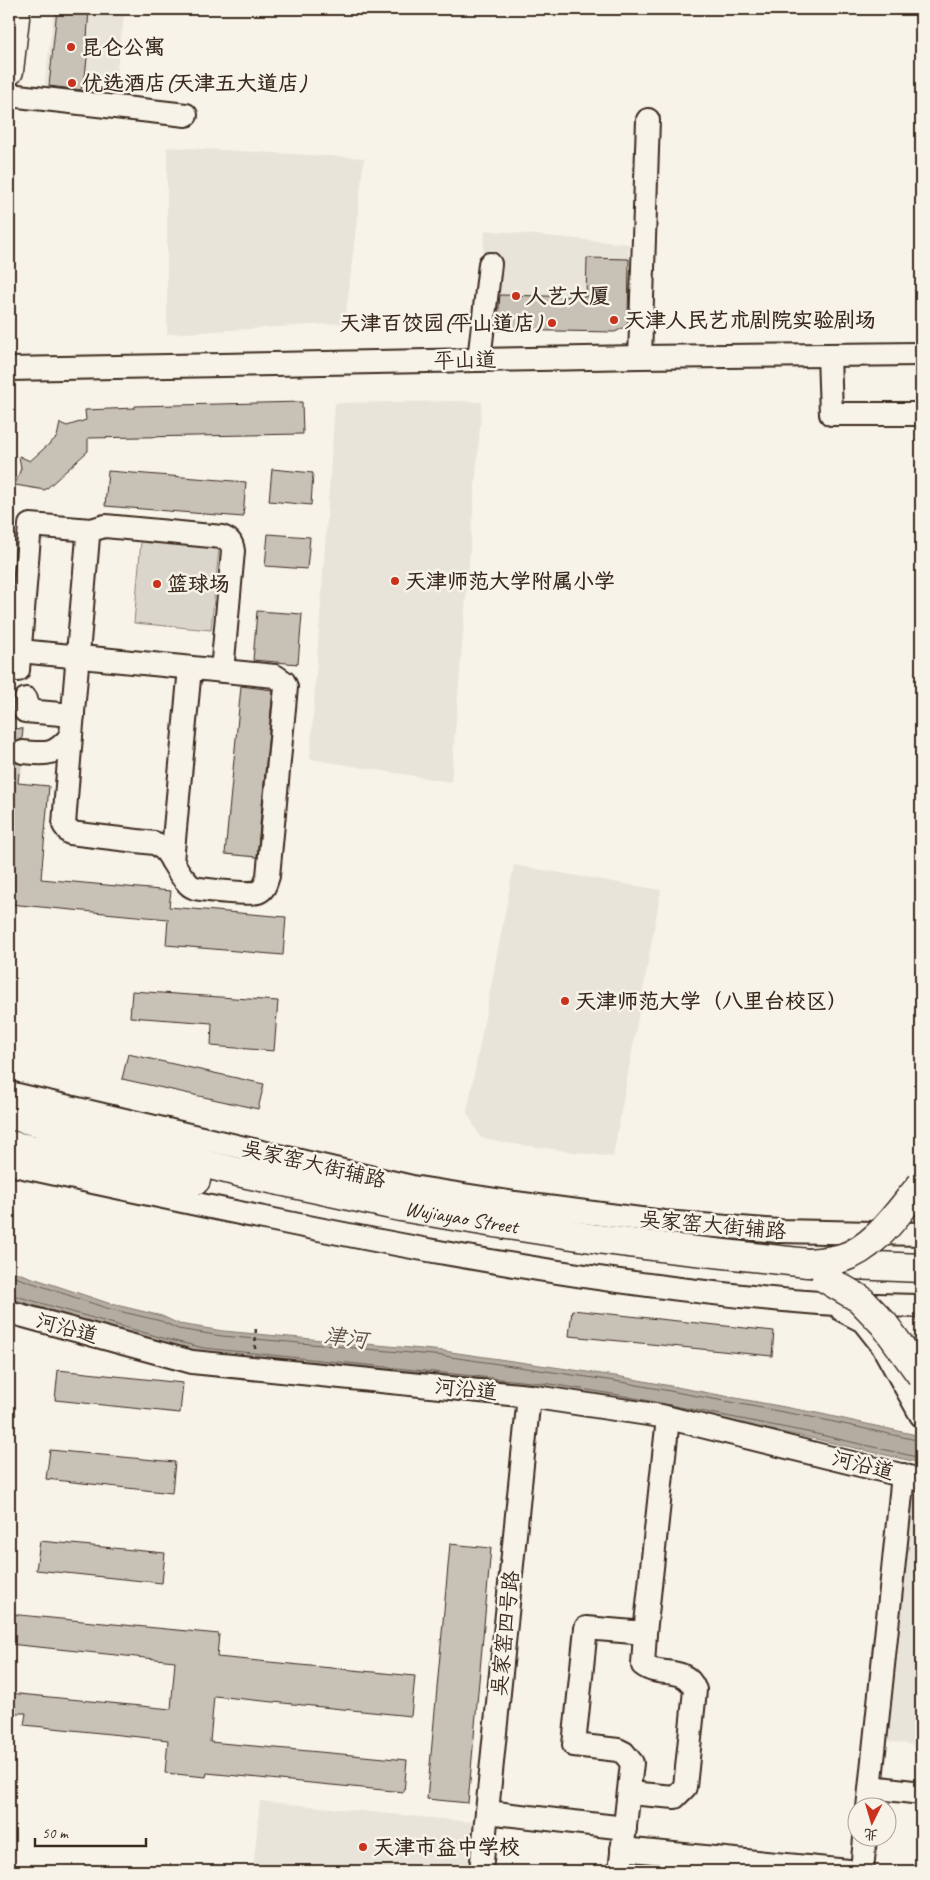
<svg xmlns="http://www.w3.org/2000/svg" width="930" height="1880" viewBox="0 0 930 1880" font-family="Caveat,'LXGW WenKai TC',sans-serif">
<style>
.built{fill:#e9e4d9}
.green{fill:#dbd6cb;stroke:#8b8074}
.water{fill:#b4aca0;stroke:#84786c}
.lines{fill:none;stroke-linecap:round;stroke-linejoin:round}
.shore{stroke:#6b5e52;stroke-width:1}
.building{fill:#c8c1b6;stroke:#3b2a1e}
.minor-tunnel{stroke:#d1cbc0;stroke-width:22;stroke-dasharray:22 11;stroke-linecap:butt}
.minor-casing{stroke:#3b2a1e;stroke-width:26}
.major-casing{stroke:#3b2a1e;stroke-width:31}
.highway-casing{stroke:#3b2a1e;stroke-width:31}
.path{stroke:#3b2a1e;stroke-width:2.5;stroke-dasharray:4 4;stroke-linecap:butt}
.minor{stroke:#f7f3e8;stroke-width:22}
.major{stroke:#f7f3e8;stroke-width:28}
.highway{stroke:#f7f3e8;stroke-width:28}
.major-bridge-casing{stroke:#3b2a1e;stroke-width:31;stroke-linecap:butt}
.major-bridge{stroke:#f7f3e8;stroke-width:28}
.poi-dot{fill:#c8321e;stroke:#f7f3e8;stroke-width:2}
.labels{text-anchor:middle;stroke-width:5;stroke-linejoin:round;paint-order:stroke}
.poi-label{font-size:21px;font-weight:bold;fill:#3b2a1e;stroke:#f7f3e8;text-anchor:start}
.street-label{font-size:21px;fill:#3b2a1e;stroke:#f7f3e8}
.water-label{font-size:22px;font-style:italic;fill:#5f5145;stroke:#f7f3e8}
</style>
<rect width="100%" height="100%" fill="#f7f3e8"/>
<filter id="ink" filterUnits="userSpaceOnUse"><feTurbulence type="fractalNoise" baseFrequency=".02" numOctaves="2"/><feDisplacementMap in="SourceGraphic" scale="10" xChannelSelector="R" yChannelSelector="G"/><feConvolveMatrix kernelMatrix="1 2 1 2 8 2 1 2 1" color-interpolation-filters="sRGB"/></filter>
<g filter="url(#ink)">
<g class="built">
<path d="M54,9H125L111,113L42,106Z"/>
<path d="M167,147L364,158L345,323L167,334Z"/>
<path d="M485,230L629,244L628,323L625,327L615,332L476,330Z"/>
<path d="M458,401L482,402L451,782L310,759L335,403Z"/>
<path d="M514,865L661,890L613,1157L498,1142L480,1137L467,1112Z"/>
<path d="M906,1488L921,1492V1746L879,1740Z"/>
<path d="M260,1801L472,1822L468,1871H253Z"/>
</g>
<path class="green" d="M141,541L219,548L211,630L134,623Z"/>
<path class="water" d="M9,1270L108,1303L162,1316L179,1324L223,1331L444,1351L622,1377L817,1413L921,1436V1463L811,1438L619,1400L203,1353L168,1345L9,1298Z"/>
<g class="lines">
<g class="shore">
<path d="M9,1275L106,1308L161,1321L178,1329L222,1336L444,1356L621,1382L816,1418L921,1441"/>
<path d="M9,1294L170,1340L204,1348L550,1384L619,1395L812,1433L921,1458"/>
</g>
</g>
<g class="building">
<path d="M57,9H89L87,38L89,39L84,86L82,85L81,90L49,86Z"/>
<path d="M587,258L629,259L628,323L625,327L615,332L497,330L500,295L586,297Z"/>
<path d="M302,402L303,434L88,438V451L45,490L15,485L21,468L19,456L30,461L57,437L60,423L67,426L86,420L85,410L135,408V406Z"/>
<path d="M272,469L313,473L311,505L269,501Z"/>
<path d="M108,471L246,482L243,517L105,506Z"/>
<path d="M268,534L310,537L307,569L265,566Z"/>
<path d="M257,611L302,614L298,664L253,660Z"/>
<path d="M241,686L273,690L257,857L225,854Z"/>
<path d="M9,728L23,729L22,739L13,744L10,750L11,758L20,764L18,783L49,786L41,879L171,891L169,907L286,917L283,955L166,945L168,919L9,904Z"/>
<path d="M132,991L278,1001L274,1051L211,1046L212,1023L130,1017Z"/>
<path d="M128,1054L264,1084L258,1109L122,1079Z"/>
<path d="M572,1310L774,1331L772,1356L569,1336Z"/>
<path d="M58,1370L183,1383L180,1413L55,1400Z"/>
<path d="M50,1450L175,1462L172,1493L46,1479Z"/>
<path d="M40,1541L165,1553L162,1583L36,1570Z"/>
<path d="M450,1544L491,1548L468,1803L427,1799Z"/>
<path d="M9,1614L219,1634L217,1657L415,1676L411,1716L214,1696L210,1742L407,1760L404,1792L207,1773L206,1777L165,1773L168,1740L24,1725L26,1713H9V1693L171,1709L175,1661L9,1644Z"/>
</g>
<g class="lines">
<path class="minor-tunnel" d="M9,761L22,762"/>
<g class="minor-casing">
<g id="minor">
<path d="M9,95L186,115"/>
<path d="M829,355L831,414H921"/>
<path d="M640,357L648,120"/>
<path d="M479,360L490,264"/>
<path d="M9,369L640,357L921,354"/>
<path d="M20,651L275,676L284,682L286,687L268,876C266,882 265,889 258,892C251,895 204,890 195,888C192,887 188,884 186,881C173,869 171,849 154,843L70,833L64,825C71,729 80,633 88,537L91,530L105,526L222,537C230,540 232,543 233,551L222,671"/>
<path d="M18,670L30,525L91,530"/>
<path d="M26,699L25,711L73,715"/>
<path d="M23,752C47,754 54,756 71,736"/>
<path d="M172,861L190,668"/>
<path d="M9,1093L412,1187L515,1203L664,1222L779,1231L921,1234"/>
<path d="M9,1164C277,1221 545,1282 819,1303C853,1305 887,1305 921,1306"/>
<path d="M842,1310L863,1321L882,1345L921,1415"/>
<path d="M9,1312L192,1362L529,1396L661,1416L921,1480"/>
<path d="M871,1787L921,1793"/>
<path d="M629,1793L675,1797L685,1787L695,1690C685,1664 659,1678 643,1665L645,1633"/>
<path d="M868,1808L903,1475"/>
<path d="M487,1812L625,1828"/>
<path d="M622,1849L849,1871"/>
<path d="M481,1871L529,1396"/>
<path d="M620,1871L632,1763L624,1753L618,1750L574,1745L586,1628L645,1633L668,1418"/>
<path d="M862,1871L865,1838"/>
</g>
</g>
<g class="major-casing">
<path id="major" d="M9,71L16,9"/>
</g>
<g class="highway-casing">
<g id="highway">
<path id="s1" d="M9,1115L238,1172L401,1207L488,1222L598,1239L677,1249L808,1263L921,1268"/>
<path d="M9,1145L196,1180"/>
</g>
</g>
<path class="path" d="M255,1349L256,1326"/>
<use href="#minor" class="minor"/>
<use href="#major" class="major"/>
<use href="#highway" class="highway"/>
<g class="major-bridge-casing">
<g id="major-bridge">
<path d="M808,1263C819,1262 831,1261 842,1258C877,1247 899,1210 921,1185"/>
<path d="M826,1279L860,1299L884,1324L921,1375"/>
</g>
</g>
<use href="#major-bridge" class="major-bridge"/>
</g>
</g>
<g class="poi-dot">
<circle cx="71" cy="47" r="5"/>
<circle cx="72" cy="83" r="5"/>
<circle cx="516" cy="296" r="5"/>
<circle cx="614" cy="320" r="5"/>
<circle cx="552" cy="323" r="5"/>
<circle cx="395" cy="581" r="5"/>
<circle cx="157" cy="584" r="5"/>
<circle cx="565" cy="1001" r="5"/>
<circle cx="363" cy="1847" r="5"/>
</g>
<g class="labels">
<g class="poi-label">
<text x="81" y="54">昆仑公寓</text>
<text x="82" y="90">优选酒店(天津五大道店)</text>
<text x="526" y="303">人艺大厦</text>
<text x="624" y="327">天津人民艺术剧院实验剧场</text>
<text x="542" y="330" text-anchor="end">天津百饺园(平山道店)</text>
<text x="405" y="588">天津师范大学附属小学</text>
<text x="167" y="591">篮球场</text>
<text x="575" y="1008">天津师范大学（八里台校区）</text>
<text x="373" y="1854">天津市益中学校</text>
</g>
<g class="street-label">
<text transform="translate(465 360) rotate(-1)" y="7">平山道</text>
<text transform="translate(314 1164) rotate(13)" y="7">吴家窑大街辅路</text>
<text dy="7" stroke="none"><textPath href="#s1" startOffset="464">Wujiayao Street</textPath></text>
<text transform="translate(713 1225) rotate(5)" y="7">吴家窑大街辅路</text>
<text transform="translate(67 1328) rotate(15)" y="7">河沿道</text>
<text transform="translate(466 1389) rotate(6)" y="7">河沿道</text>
<text transform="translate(863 1465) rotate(14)" y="7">河沿道</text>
<text transform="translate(505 1633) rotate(-84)" y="7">吴家窑四号路</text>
</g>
<g class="water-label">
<text transform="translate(346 1337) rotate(7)" y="8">津河</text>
</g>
</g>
<rect width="930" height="1880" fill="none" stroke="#f7f3e8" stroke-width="30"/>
<rect x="15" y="15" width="900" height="1850" fill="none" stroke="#3b2a1e" stroke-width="2" filter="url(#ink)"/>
<g transform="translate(872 1822) rotate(185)"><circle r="24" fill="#f7f3e8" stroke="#aca397"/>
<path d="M0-4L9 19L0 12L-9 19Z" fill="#c8321e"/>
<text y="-8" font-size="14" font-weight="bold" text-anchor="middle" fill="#3b2a1e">北</text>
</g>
<path d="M35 1838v8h111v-8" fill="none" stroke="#3b2a1e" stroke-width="2.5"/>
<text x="42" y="1838" font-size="15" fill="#3b2a1e" stroke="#f7f3e8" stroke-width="4" paint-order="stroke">50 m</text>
</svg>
